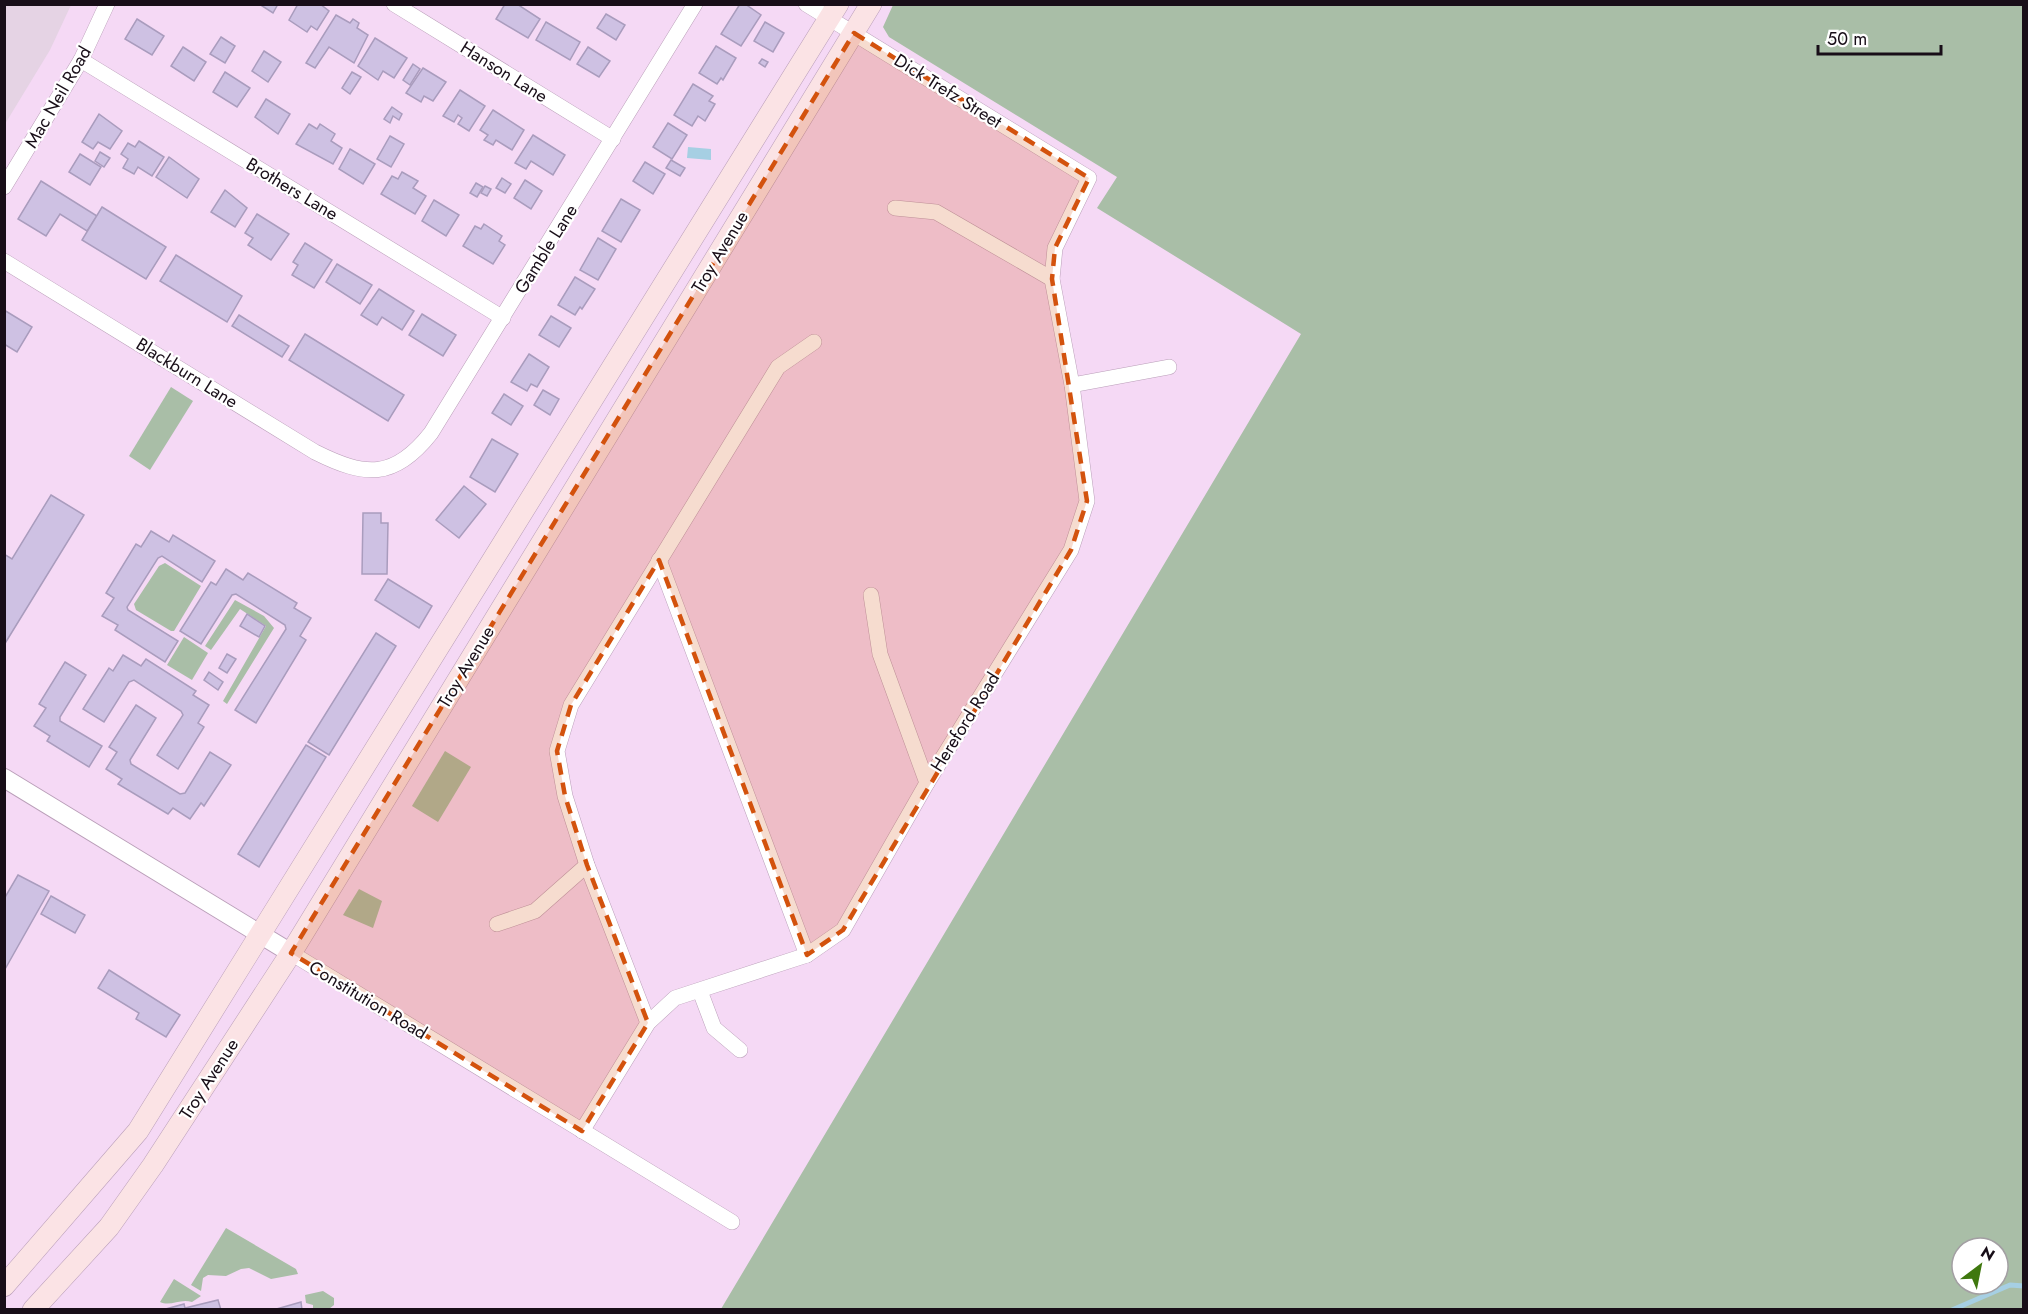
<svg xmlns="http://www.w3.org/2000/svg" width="2028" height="1314" viewBox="0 0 2028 1314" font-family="Jost,sans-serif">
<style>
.education{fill:#e5d3e4}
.green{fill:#a9bea7;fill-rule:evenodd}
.water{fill:#a6cfe3}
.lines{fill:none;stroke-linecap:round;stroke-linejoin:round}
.stream{stroke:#a6cfe3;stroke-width:5}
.building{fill:#cec1e3;stroke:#a99cbd;stroke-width:1.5}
.minor-casing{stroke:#ba9fb9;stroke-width:16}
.tertiary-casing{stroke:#ba9fb9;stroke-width:20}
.secondary-casing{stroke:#ba9fb9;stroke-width:22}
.minor{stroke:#fff;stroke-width:15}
.tertiary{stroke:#fff;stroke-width:18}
.secondary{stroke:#fbe3e5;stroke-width:21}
.marked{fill:#d3520d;fill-opacity:0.2;stroke:#d3520d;stroke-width:4.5;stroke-dasharray:12 8;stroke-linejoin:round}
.labels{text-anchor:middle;stroke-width:4.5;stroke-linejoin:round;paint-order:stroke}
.street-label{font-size:18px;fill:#180e18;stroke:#fff}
</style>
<rect width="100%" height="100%" fill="#f5d9f5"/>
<path class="education" d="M5,4L71,5L50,50L5,124Z"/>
<g class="green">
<path d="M893,5H2023V1309H721L1301,334L1097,208L1117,177L889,37L883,27ZM1962,1248H1998V1284H1962Z"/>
<path d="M171,387L193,401L150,470L129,456Z"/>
<path d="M165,563L201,586L174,631H171L136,610L134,604L159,566Z"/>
<path d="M235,600L264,616L274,628L227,704L223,701L266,626L240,609L211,650L205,646Z"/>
<path d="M184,637L208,653L192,680L167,665Z"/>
<path d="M445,751L471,767L438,822L412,806Z"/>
<path d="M359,889L382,901L373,928L343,915Z"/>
<path d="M226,1228L296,1269L298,1274L271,1279L249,1268L241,1269L226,1276L208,1275L203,1278L201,1291L191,1285Z"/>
<path d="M174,1279L201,1296L192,1302C180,1298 171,1307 160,1302Z"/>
<path d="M323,1291L334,1298V1305L329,1309H313V1305L306,1303L305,1295Z"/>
</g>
<path class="water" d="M688,147L711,149V160L687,158Z"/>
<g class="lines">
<path class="stream" d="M1952,1310L2010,1285L2024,1286"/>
</g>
<g class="building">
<path d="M259,4H278L273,13Z"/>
<path d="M298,4H320L329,11L317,30L311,26L307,32L289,20Z"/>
<path d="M505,4H517L540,19L528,38L496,19Z"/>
<path d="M740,4H745L761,15L741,46L721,34Z"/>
<path d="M606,14L625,25L616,40L597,28Z"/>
<path d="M336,15L350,23L353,19L359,23L357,28L368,35L354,63L329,47L315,68L306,63Z"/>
<path d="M137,19L164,36L152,55L125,39Z"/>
<path d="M546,22L580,42L570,60L536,40Z"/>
<path d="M765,22L784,33L773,52L754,41Z"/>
<path d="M221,37L235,46L225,63L210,54Z"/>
<path d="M375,38L407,58L394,78L383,71L378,80L358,66Z"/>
<path d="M716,46L736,58L723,80L721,78L717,84L699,73Z"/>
<path d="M183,47L206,62L194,81L171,66Z"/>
<path d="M588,47L610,61L599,77L577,64Z"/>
<path d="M264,51L281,62L268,82L252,71Z"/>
<path d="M762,59L768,62L765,67L759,63Z"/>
<path d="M413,64L420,69L410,85L403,80Z"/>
<path d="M423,68L446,82L433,101L424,96L421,102L406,93Z"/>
<path d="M225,72L250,88L237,107L213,92Z"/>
<path d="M352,72L361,77L350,94L342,88Z"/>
<path d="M693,84L713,96L709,101L715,104L705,121L698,116L692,126L674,115Z"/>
<path d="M460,90L485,106L469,131L458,124L462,118L458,115L454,122L443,116Z"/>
<path d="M266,99L290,114L278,134L255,117Z"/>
<path d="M392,107L402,114L399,120L393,116L390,123L384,119Z"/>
<path d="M493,110L524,130L512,150L496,140L493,145L484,140L488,135L480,130Z"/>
<path d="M99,114L122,131L110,149L98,142L93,149L82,142Z"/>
<path d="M668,123L687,135L672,159L653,147Z"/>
<path d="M309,124L317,129L320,124L335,134L331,141L342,148L333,164L296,144Z"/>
<path d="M533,135L565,155L553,175L531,161L526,169L515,163Z"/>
<path d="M390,136L404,144L391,167L377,159Z"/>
<path d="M139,141L164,157L152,176L138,167L134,174L123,168L128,159L121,154L128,143L135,147Z"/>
<path d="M350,149L375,164L363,184L339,169Z"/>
<path d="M100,152L110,158L104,167L95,161Z"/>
<path d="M80,154L101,167L90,185L69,172Z"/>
<path d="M169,157L199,179L187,198L156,177Z"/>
<path d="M671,160L685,168L680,176L666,168Z"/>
<path d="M645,162L665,174L653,194L633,181Z"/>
<path d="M402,172L418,181L413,188L426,196L415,214L381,194L392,176L398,179Z"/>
<path d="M502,178L511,184L505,193L496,188Z"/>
<path d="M525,180L542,191L531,209L514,198Z"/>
<path d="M41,181L97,216L87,231L60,214L46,236L18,219Z"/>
<path d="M476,183L483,187L477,197L470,193Z"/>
<path d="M485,186L491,189L487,196L481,193Z"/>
<path d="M225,190L247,208L235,227L211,212Z"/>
<path d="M621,199L640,210L621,242L602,231Z"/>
<path d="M434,200L459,215L446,236L422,221Z"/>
<path d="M102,207L166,247L146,279L82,240Z"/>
<path d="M257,214L289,234L271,260L248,245L253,238L245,233Z"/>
<path d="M484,224L502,236L499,241L505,245L493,264L463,246L475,226L481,229Z"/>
<path d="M598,238L616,249L598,280L580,270Z"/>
<path d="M305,243L332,260L314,288L292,275L298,265L293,262Z"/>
<path d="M176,255L242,296L227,322L160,281Z"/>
<path d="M337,264L372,285L360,304L326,282Z"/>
<path d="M575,277L595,289L582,309L580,307L575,315L558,305Z"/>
<path d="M379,289L414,311L402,330L382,317L377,325L361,315Z"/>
<path d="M4,310L32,327L17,352L4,344Z"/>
<path d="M422,314L456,335L443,356L409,335Z"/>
<path d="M239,315L289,346L282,357L232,326Z"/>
<path d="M551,316L571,328L559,347L539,335Z"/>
<path d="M305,334L404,395L388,421L289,360Z"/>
<path d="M529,354L549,367L537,387L531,384L527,391L511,382Z"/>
<path d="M543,390L559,399L550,415L534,405Z"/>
<path d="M504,394L523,406L511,425L492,413Z"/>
<path d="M492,439L518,454L495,492L470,477Z"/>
<path d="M464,486L486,504L459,538L436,520Z"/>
<path d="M51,495L84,515L4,645V554L12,559Z"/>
<path d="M363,513H381V523H388L387,574H362Z"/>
<path d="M151,531L169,542L173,535L215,561L202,582L162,556L158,558L127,607L128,610L178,641L165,662L115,630L118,625L102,616L114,598L106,593L136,544L141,547Z"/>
<path d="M226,569L243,580L248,573L297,603L294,608L311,618L300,636L306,640L256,723L235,710L286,629L285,625L236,594L232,595L201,644L180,631L211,582L216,585Z"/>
<path d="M388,579L432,606L419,628L375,600Z"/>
<path d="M247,614L265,626L259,637L240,626Z"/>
<path d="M376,633L396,646L329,755L308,742Z"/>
<path d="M227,654L236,659L227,673L219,668Z"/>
<path d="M123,655L141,666L146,659L196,691L193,695L209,705L198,723L204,727L178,769L157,755L183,715L181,711L134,680L129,682L104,722L83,709L109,668L113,671Z"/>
<path d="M65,662L86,675L60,717V721L102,746L89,767L47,741L50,736L34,726L46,708L39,704Z"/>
<path d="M209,672L223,682L218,690L204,680Z"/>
<path d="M136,705L156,718L130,760L131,764L180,794L185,793L210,752L231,765L204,806L201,803L190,819L173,808L168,814L118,784L122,779L106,769L117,752L109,747Z"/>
<path d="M306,745L326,757L259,867L238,854Z"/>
<path d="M18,875L49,891L4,971V899Z"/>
<path d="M51,896L85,915L75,933L41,914Z"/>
<path d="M109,970L180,1015L166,1037L136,1019L139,1013L98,988Z"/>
<path d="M218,1300L221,1310H162L184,1304L185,1308Z"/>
<path d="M301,1302L302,1310H273Z"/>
</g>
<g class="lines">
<g class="minor-casing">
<g id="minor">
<path d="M394,4L613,139"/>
<path d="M81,60L503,318"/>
<path d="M4,187L81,60L107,4"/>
<path d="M895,208L936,212L1052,279"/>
<path d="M4,261L315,452C365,477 394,480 431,433L695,4"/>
<path d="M1072,385L1169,367"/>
<path d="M659,560L807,955"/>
<path d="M871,595L880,654L927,783"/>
<path d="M497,924L535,911L587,865"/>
<path d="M291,953L732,1222"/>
<path d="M700,991L714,1028L740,1050"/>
<path d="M648,1023L587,865L565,796L557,751L571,705L778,367L814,342"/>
<path d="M582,1131L648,1023L675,998L807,955L843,930L927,783L1071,550L1087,501L1072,385L1052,279L1055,248L1089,178L806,4"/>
</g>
</g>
<g class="tertiary-casing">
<path id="tertiary" d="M4,778L291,953"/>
</g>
<g class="secondary-casing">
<g id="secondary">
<path d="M4,1286L138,1131L838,4"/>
<path d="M33,1310L109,1227L153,1165L291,953L871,4"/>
</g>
</g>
<use href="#minor" class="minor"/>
<use href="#tertiary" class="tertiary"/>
<use href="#secondary" class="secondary"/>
</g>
<path class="marked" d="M854,33L1089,178L1055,248L1052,279L1087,501L1071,550L843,930L807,955L659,560L571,705L557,751L565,796L587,865L648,1023L582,1131L291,953Z"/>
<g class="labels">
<g class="street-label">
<text transform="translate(504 72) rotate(32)" y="6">Hanson Lane</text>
<text transform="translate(948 91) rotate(32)" y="6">Dick Trefz Street</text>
<text transform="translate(58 97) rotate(-60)" y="6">Mac Neil Road</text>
<text transform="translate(292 189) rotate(31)" y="6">Brothers Lane</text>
<text transform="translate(546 249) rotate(-58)" y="6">Gamble Lane</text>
<text transform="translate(720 252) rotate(-59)" y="6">Troy Avenue</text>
<text transform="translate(187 373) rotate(32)" y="6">Blackburn Lane</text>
<text transform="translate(466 667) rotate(-59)" y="6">Troy Avenue</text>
<text transform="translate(965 722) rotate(-58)" y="6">Hereford Road</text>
<text transform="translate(368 1000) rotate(31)" y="6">Constitution Road</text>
<text transform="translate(209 1079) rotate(-57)" y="6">Troy Avenue</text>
</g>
</g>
<rect width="2028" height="1314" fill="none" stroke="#180e18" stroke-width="12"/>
<g transform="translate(1980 1266) rotate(32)"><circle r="28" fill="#ffffff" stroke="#a39fa3" stroke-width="1.5"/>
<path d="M0-4.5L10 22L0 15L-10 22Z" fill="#3f780e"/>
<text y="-9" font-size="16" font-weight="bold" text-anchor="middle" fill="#180e18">N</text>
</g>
<path d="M1818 45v9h123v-9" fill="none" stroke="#180e18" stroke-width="3"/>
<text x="1827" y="45" font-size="18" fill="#180e18" stroke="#ffffff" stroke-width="4.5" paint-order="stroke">50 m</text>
</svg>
